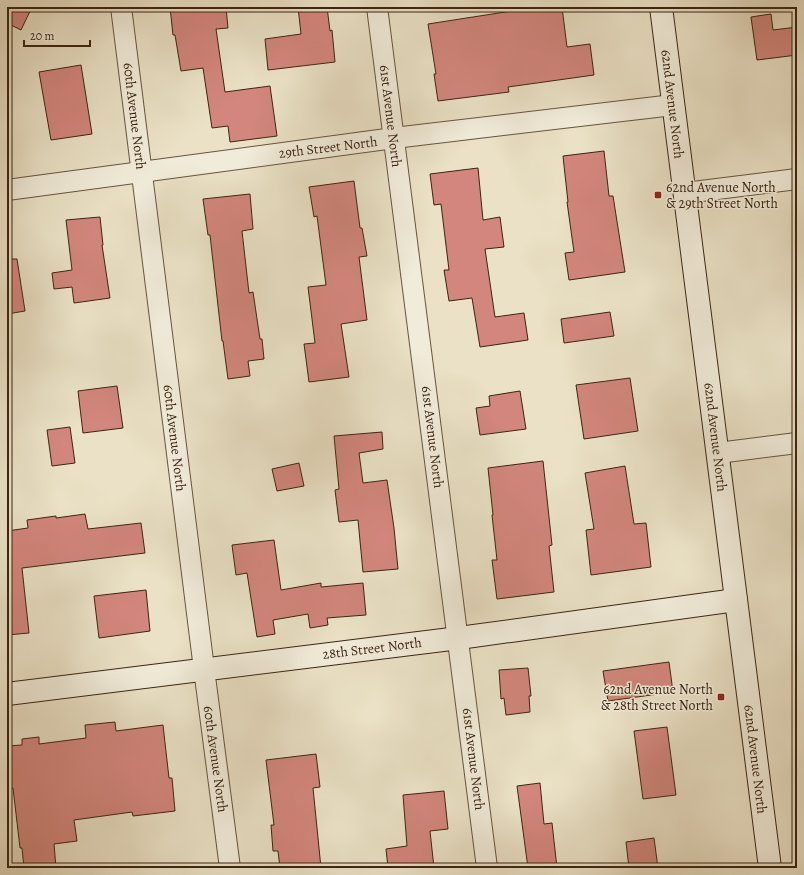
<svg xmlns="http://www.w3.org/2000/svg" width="804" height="875" viewBox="0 0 804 875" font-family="Alegreya,serif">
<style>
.building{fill:#d2867d;stroke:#3c2412}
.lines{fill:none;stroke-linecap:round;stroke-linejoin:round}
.street-casing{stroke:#68533f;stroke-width:22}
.secondary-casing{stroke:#3c2412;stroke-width:24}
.street{stroke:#f1ecda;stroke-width:20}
.secondary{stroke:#f1ecda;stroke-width:22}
.poi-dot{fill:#8f2418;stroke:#f1ecda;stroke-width:1.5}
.labels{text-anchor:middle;stroke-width:3;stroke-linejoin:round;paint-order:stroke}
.street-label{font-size:14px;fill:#3c2412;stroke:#f1ecda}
.poi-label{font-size:14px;fill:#3c2412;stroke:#f1ecda;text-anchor:start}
</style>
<rect width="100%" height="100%" fill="#eae1c6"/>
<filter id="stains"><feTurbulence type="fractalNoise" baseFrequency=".005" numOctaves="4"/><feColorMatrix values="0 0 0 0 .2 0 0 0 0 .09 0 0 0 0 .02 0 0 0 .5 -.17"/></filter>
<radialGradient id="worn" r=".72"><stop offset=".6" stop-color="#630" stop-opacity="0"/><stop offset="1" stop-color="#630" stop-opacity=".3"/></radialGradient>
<g class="building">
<path d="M7,7H32L21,30L7,23Z"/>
<path d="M170,7H226L228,28L216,29L225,92L270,86L277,136L230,142L228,126L212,128L203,68L181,71L175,35H173Z"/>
<path d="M298,7H327L330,31L332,30L335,62L268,70L265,39L301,34Z"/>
<path d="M518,7H562L567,47L590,44L594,75L508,87L509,92L438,101L434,74H436L428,24L518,10Z"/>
<path d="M771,14L773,30L797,27V55L757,60L751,17Z"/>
<path d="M81,65L92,134L51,140L39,72Z"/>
<path d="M604,151L609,196H613L625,272L569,280L565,253L574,252L567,202H568L563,156Z"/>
<path d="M478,168L483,220L500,217L504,247L485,249L495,317L524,313L528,340L480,347L472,298L449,301L444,270H449L441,204L434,205L430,174Z"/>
<path d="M354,181L360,228H362L367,256L359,257L367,320L341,324L349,377L309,382L304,344L315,343L308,287L326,285L317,216L314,217L309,187Z"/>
<path d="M250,194L253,229L242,231L249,293L253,292L260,339H262L264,359L248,361L250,376L228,379L223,341H222L210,235H208L203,199Z"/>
<path d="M100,217L103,245H102L110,298L74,303L72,287L54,289L52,273L72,270L66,220Z"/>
<path d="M7,259H17L25,311L7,314Z"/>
<path d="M610,312L614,336L564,343L561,319Z"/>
<path d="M630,378L638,431L584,439L576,385Z"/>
<path d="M117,386L123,428L83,433L78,391Z"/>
<path d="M520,391L526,429L480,435L476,408L490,406L489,396Z"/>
<path d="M70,427L75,463L52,466L47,430Z"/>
<path d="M382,432L383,449L359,453L363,483L387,480L394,528L398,569L363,572L358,520L339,522L335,490L339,489L334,436Z"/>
<path d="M543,461L552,545L549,546L554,592L497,599L492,560H497L492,515H493L488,468Z"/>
<path d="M299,463L304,486L277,491L272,469Z"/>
<path d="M625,466L634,524L646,523L651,567L591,575L586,530L594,529L585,473Z"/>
<path d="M85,514L88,529L141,523L145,553L22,568L29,633L7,635V531L28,528L27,520L56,516V518Z"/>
<path d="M274,540L281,590L321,583V587L363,583L366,615L327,618L328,625L310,628L308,614L273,620L275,634L257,637L247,573L236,575L232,545Z"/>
<path d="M146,590L150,631L99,638L94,596Z"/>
<path d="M669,662L673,692L608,701L603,671Z"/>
<path d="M528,668L531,696H529L530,712L506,715L504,698L501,699L499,670Z"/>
<path d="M115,722L116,731L163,725L169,778H172L175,811L133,816L132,812L74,820L77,841L54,844L56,868H24L22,848H20L13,788L7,789V746L22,745V739L39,737V744L86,738L85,725Z"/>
<path d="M667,727L676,795L643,799L634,731Z"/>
<path d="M316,754L320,787L313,788L321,868H280L278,851H273L271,825H274L266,760Z"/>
<path d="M540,783L544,824L552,823L557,868H528L517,786Z"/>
<path d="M444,791L448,829L430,831L434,868H388L386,849L407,846L403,795Z"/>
<path d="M654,838L658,868H629L626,842Z"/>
</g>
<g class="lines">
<g class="street-casing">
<g id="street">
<path d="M121,7L204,669L230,868"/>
<path d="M377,7L487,868"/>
<path d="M7,190L394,138L673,105"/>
<path d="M685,193L797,179"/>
<path d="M718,453L797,443"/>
</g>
</g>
<g class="secondary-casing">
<g id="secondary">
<path d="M661,7L770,868"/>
<path d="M7,694L459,638L736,600"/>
</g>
</g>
<use href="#street" class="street"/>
<use href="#secondary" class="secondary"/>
</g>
<g class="poi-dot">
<rect x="654" y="191" width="8" height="8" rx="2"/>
<rect x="717" y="693" width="8" height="8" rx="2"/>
</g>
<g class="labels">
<g class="street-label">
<text transform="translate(673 104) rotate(83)" y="5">62nd Avenue North</text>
<text transform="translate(135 116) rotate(83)" y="5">60th Avenue North</text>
<text transform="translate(391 116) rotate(83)" y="5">61st Avenue North</text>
<text transform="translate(328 147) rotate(-7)" y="5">29th Street North</text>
<text transform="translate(433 437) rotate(83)" y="5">61st Avenue North</text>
<text transform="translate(716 437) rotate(83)" y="5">62nd Avenue North</text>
<text transform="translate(175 438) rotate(83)" y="5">60th Avenue North</text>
<text transform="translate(372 648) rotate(-7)" y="5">28th Street North</text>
<text transform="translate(216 759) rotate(82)" y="5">60th Avenue North</text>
<text transform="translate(474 759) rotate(83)" y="5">61st Avenue North</text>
<text transform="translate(756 759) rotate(83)" y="5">62nd Avenue North</text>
</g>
<g class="poi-label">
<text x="666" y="192">62nd Avenue North<tspan x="666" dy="16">&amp; 29th Street North</tspan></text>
<text x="713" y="694" text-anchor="end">62nd Avenue North<tspan x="713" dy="16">&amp; 28th Street North</tspan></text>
</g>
</g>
<rect width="804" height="875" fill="none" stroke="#eae1c6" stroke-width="24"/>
<rect x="8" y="8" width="788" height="859" fill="none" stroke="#3c2412" stroke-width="2"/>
<rect x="12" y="12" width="780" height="851" fill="none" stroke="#3c2412"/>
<path d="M24 40v6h66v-6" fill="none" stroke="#3c2412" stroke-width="2"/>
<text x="30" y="40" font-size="12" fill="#3c2412" stroke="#f1ecda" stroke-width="3" paint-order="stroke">20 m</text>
<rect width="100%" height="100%" filter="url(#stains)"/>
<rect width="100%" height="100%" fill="url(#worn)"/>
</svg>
